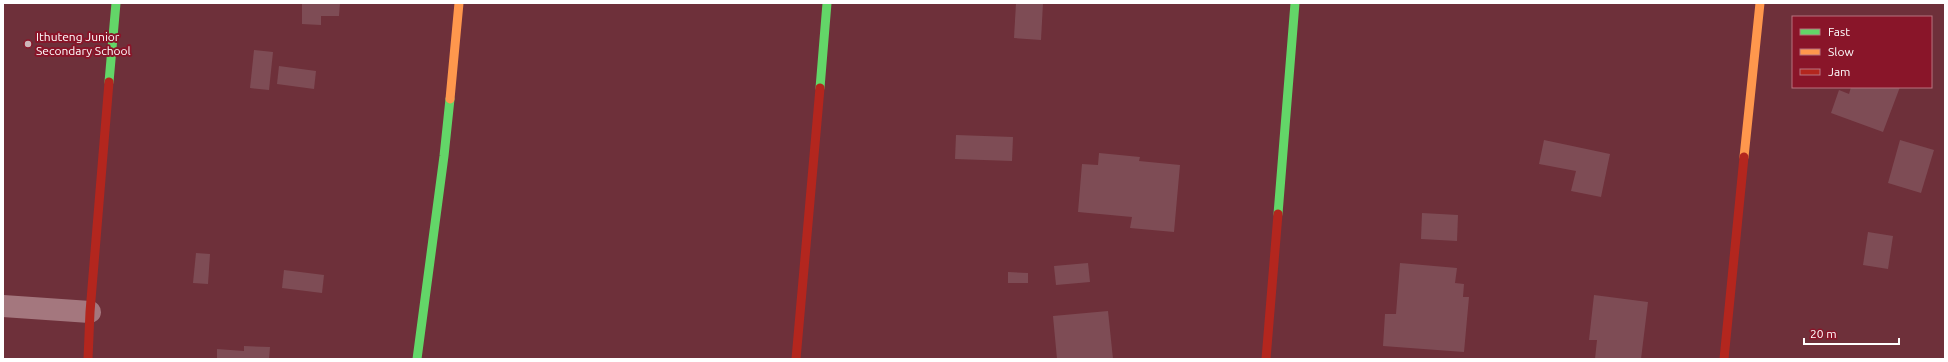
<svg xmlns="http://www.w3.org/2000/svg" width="1948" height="362" viewBox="0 0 1948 362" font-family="Ubuntu,sans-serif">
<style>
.building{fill:#7e4c55}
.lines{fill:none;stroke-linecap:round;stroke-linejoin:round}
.street{stroke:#a4777e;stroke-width:22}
.fast{stroke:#63d668;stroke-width:9}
.slow{stroke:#ff974d;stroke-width:9}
.jam{stroke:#b3261e;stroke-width:9}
.poi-dot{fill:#ccb7ba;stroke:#891529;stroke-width:1.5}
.labels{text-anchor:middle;stroke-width:4;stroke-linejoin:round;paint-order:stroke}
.poi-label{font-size:12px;fill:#fff;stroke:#891529;text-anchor:start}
</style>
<rect width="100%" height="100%" fill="#6e303a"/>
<g class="building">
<path d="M302,3H340L339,16H321V25L302,24Z"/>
<path d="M1016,3H1043L1041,40L1014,38Z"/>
<path d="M254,50L273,52L269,90L250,88Z"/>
<path d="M279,66L316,71L314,89L277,84Z"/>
<path d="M1851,87H1900L1883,132L1831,113L1839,90L1849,94Z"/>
<path d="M956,135L1013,137L1012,161L955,159Z"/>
<path d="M1544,140L1610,154L1601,197L1571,191L1576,171L1539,164Z"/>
<path d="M1900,140L1934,150L1921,193L1888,183Z"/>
<path d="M1099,153L1140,157L1139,161L1180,165L1174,232L1130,228L1132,217L1078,212L1082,164L1098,165Z"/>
<path d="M1422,213L1458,215L1457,241L1421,239Z"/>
<path d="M1868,232L1893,236L1888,269L1863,265Z"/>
<path d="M196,253L210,254L208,284L193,283Z"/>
<path d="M1088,263L1090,282L1056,285L1054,266Z"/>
<path d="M1400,263L1457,268L1455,283L1464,284L1463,297H1469L1464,352L1383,346L1385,314H1396Z"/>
<path d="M284,270L324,275L322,293L282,288Z"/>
<path d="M1008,272L1028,273V283H1008Z"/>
<path d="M1594,295L1648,302L1641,359H1595L1597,340H1589Z"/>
<path d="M1108,311L1113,359H1057L1053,316Z"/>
<path d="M244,346L270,347L269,359H217V349L244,351Z"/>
</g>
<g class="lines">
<path class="street" d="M3,306L90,312"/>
<g class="fast">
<path d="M109,82L116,3"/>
<path d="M820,88L827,3"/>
<path d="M1278,214L1295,3"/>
<path d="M417,359L444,156L450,99"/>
</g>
<g class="slow">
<path d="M450,99L459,3"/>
<path d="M1744,157L1760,3"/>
</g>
<g class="jam">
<path d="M88,359L90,312L109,82"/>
<path d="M796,359L820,88"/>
<path d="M1266,359L1278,214"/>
<path d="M1724,359L1744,157"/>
</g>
</g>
<circle class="poi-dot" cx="28" cy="44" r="4"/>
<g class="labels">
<g class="poi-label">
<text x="36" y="41">Ithuteng Junior<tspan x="36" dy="14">Secondary School</tspan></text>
</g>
</g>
<rect width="1948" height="362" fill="none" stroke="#ffffff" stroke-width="8"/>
<rect x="1792" y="16" width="140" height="72" fill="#891529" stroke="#b8737f"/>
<rect x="1800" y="29" width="20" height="6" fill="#63d668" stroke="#b8737f"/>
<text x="1828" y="36" font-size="12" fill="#ffffff">Fast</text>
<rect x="1800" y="49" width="20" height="6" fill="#ff974d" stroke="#b8737f"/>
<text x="1828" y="56" font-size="12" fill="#ffffff">Slow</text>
<rect x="1800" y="69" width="20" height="6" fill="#b3261e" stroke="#b8737f"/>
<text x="1828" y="76" font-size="12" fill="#ffffff">Jam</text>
<path d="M1804 338v6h95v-6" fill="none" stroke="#ffffff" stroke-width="2"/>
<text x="1810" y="338" font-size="12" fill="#ffffff" stroke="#891529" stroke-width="3" paint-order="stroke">20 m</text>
</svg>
